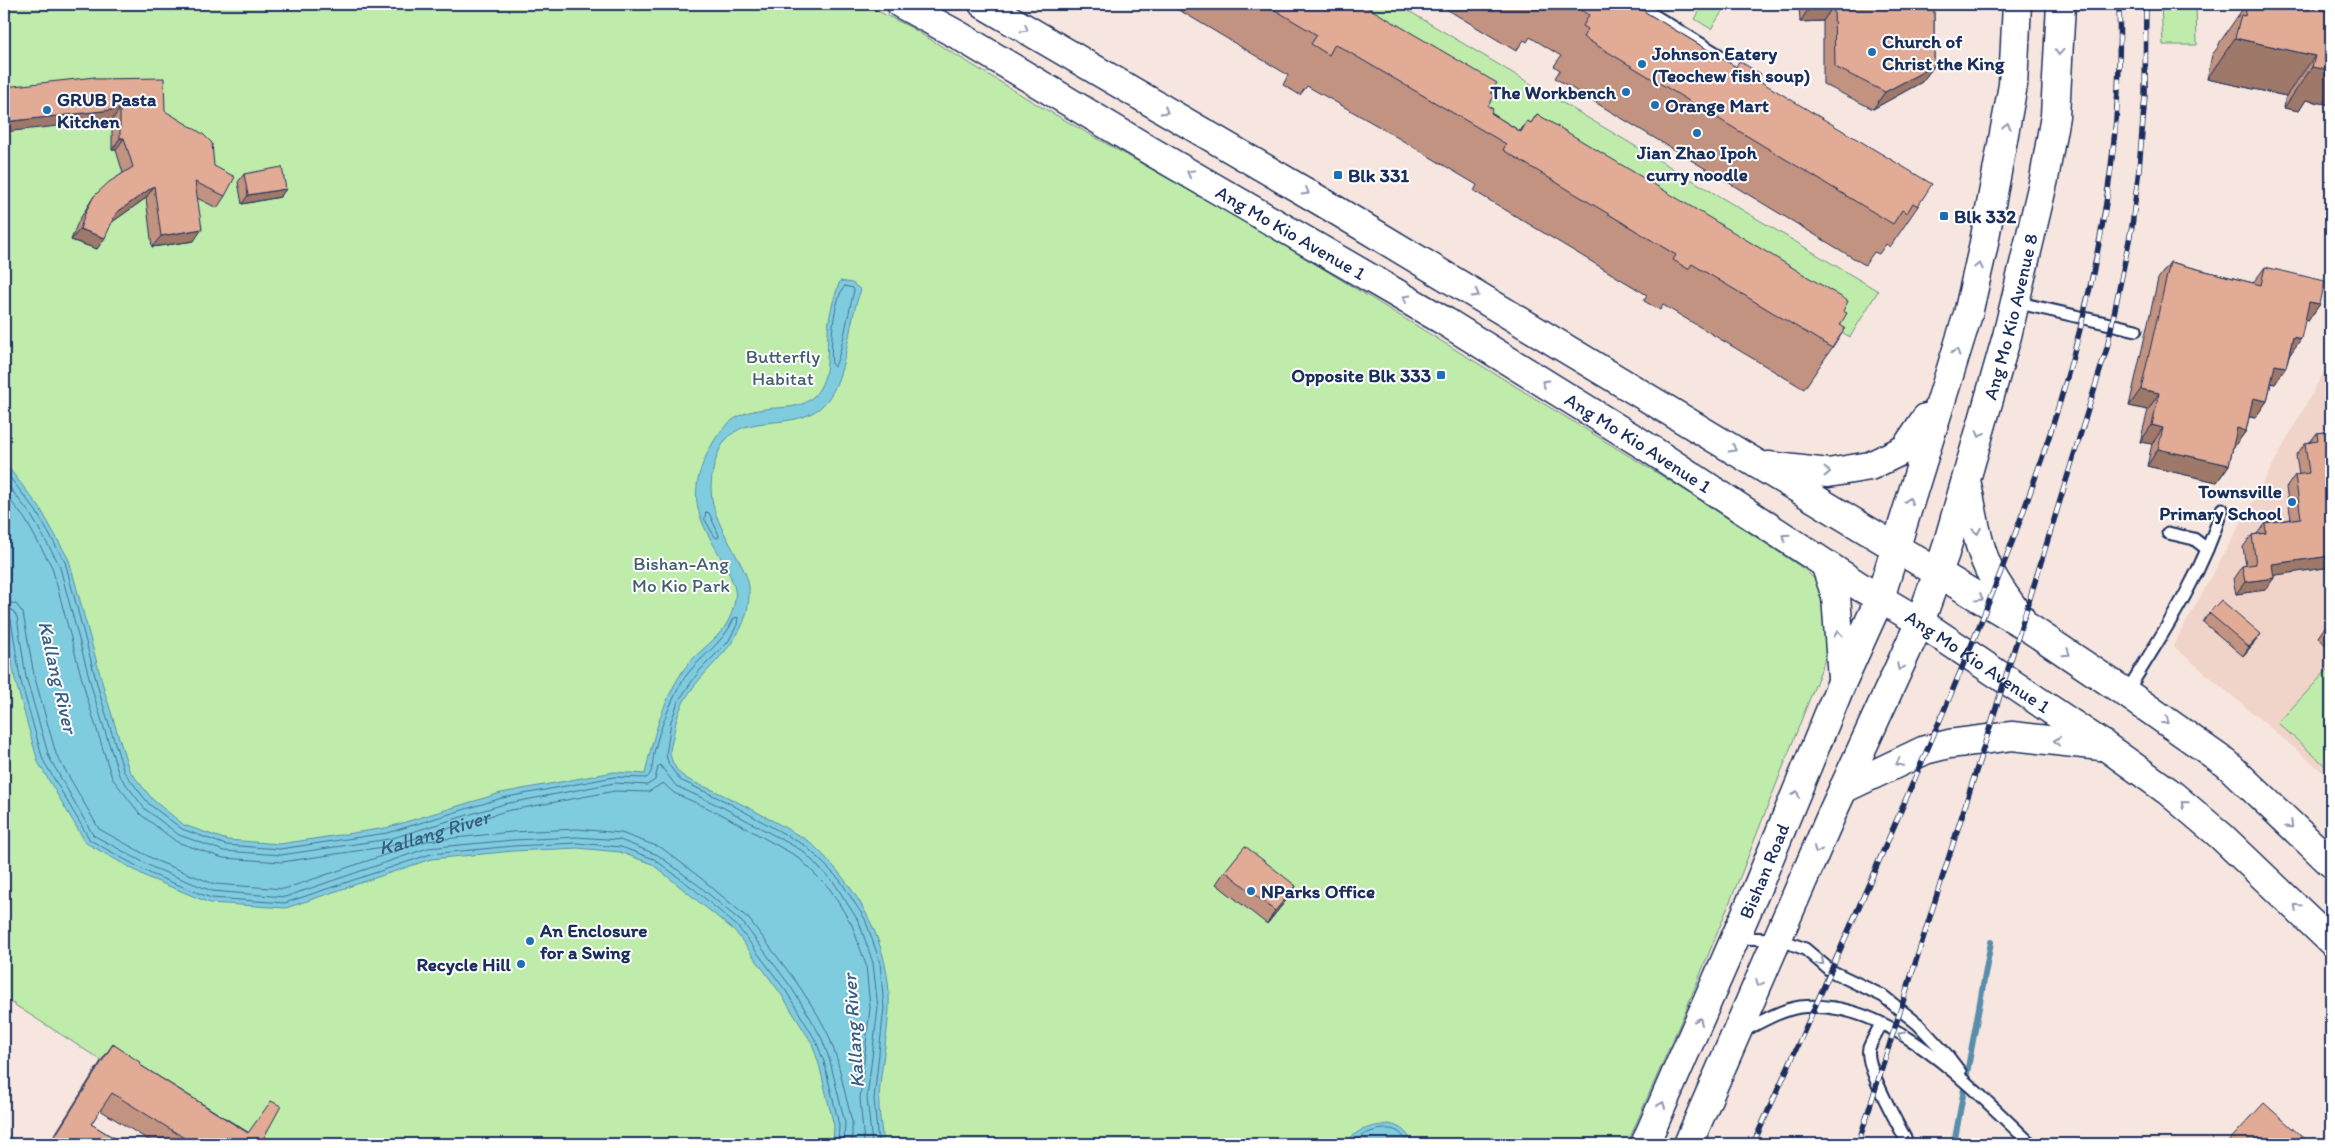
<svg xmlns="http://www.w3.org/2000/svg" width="2335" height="1148" viewBox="0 0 2335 1148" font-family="Itim,sans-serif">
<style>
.built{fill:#f0d4c9}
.green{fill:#bfecaa;stroke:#6d8e84}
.water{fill:#80ccdf;stroke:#588dab}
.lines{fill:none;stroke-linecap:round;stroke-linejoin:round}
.shore{stroke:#436e92;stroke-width:1}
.stream{stroke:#588dab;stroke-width:6}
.service-casing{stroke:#1b2f5e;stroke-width:15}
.primary-casing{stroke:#1b2f5e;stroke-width:31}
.service{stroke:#fff;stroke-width:11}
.primary{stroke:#fff;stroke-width:28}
.rail-casing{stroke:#1b2f5e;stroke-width:5.5}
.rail{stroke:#fff;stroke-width:4;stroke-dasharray:11;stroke-linecap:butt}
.wall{fill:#c29380;stroke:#1b2f5e}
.shaded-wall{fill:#9e7868;stroke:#1b2f5e}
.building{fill:#e1ab95;stroke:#1b2f5e}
.oneway{stroke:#8d97ae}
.poi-dot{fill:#1f6fb2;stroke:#fff;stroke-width:2}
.labels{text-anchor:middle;stroke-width:4;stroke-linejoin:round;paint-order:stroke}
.poi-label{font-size:19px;font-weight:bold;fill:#1b2f5e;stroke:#fff;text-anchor:start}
.street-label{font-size:19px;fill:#1b2f5e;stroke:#fff}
.park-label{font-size:19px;fill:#445e71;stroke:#fff}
.water-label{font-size:20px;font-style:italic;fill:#395e85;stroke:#fff}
</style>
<rect width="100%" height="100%" fill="#f6e6df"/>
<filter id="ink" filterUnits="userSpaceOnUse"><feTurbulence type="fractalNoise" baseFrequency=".02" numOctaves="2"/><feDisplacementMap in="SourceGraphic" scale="10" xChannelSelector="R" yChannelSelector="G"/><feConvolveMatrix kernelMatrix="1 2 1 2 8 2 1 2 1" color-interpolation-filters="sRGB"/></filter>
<g filter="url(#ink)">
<path class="built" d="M2331,359V779L2173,646Z"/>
<g class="green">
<path d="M4,4H863L910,27L1038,105L1268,235L1688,492L1804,569L1830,594L1831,623L1824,662L1742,872L1685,1012L1627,1144H232L4,998Z"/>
<path d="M1292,4H1397L1878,291L1850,337Z"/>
<path d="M1704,4H1727L1711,29L1695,19Z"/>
<path d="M2161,4H2196L2197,45H2163Z"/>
<path d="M2328,669L2331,673V771L2278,723Z"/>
</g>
<g class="water">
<path d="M840,281L852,283L861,290C847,322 848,382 822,406C789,436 735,405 717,456C702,499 718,521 737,557C742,566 748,577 749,587C752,642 708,660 684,701C678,712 675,725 673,737C672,742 670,748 670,753C671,761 677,772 683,776C692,783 707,787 717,792C740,803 763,815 784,827C793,833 804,837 812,844C858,887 892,945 889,1010C887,1039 881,1067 879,1096C878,1112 882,1129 883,1144H833L834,1126L819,1064L812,1043L781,994L735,931L652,864L620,852L577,848L513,851L431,859L286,908L210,903L149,878L86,843L38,762L15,679L4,614V462L40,508L69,560L105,693L129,770L153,800L184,825L227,840L280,844L386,828L501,793L614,772L645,774C653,738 662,703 682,672C700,645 729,638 735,600C737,590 732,580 728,571C705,526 682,505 708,452C724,420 740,410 776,408C789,407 804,407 814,396C833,376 825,346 829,321C831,307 835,294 840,281Z"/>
<path d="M1389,1124C1402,1127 1407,1132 1413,1144H1346C1354,1129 1373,1126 1389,1124Z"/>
</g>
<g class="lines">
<g class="shore">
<path d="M845,286L853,288L854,291C850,304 840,362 834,367L832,365C830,347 833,298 845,286Z"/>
<path d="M4,470L36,511L65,562L100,695L124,772L149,804L182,829L226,845L280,849L387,833L502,798L614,777L647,778C654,772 652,758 655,749C660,728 669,707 679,687C692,660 723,647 734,618L738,617L737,625L728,642L700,670L679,700L671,721L666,755L669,765L680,780L727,802L806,846L840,880L865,919L880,962L884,1008L874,1099L878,1144"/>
<path d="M4,480L31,515L59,564L94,696L119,775L145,809L179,835L224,851L281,855L389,839L504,804L614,783L647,785L655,780L658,767L660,765L676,786L724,808L803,851L835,884L859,922L873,963L878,1008L867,1098L872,1144"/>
<path id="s1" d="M4,492L25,519L52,567L87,698L112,778L140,814L177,842L223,858L282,862L390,846L506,811L615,791L648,792L663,783L674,793L721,814L798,857L830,889L852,925L866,965L870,1008L860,1098L864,1144"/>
<path d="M706,512L709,513L719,535L718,538L715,537L705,520Z"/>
<path d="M4,601L16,604L23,613L34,675L56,754L99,829L157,861L214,884L284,889L426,841L512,832L577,829L621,833L662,848L702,879L749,919L797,983L818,1015L829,1036L837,1059L852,1122V1144"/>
<path d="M4,609L12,610L17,617L26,677L49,757L93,835L154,868L212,891L285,897L428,848L513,840L577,837L620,840L658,855L698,885L744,924L791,987L811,1019L822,1039L830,1061L845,1123L844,1144"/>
<path d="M4,615L11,619L20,678L43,760L90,840L151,874L211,898L285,903L431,854L513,846L577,843L621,847L654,859L694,889L738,927L786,991L816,1041L824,1062L839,1125L838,1144"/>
<path d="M1352,1144C1359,1133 1385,1125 1397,1131C1403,1134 1405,1140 1408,1144"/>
</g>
<path class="stream" d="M1954,1144L1991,942"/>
<g class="service-casing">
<g id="service">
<path d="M1635,4L1719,55"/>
<path d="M2015,302L2136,330"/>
<path d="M2168,533L2194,539L2207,549"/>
<path d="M2126,693C2163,633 2201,577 2222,509"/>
<path d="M1736,938L1779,939L1805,949L1831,971L1883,996L1918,1024L1947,1055L1960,1072"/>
<path d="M1881,1024C1877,1032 1872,1040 1869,1048C1864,1067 1899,1125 1908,1144"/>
<path d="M1741,1032C1759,1023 1780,1010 1800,1007C1889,997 1972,1088 2031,1144"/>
</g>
</g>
<g class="primary-casing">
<g id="primary">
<path id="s2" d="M901,4L958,35L1149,150L1446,322L1644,445L1862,588L1920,622L2105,746L2169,792L2221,836L2331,941"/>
<path d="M983,4L1324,203L2026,626L2126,693L2227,764L2331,863"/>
<path d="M1768,466L1828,473L1870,466L1905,449L1926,418"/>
<path d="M1967,485C1974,516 1977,549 1993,577C2001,592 2012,605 2021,619"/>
<path d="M1825,564L1836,596L1842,678"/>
<path d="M1843,789L1925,750L1949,744L2012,736L2101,746"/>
<path id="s3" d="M1645,1144L1757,888L1842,682L1880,598L1968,314L1983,248L2013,85L2017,4"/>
<path id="s4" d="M1688,1144L1834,809L1920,622L1945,553L2007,336L2044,179L2055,116L2061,4"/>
</g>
</g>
<use href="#service" class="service"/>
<use href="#primary" class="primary"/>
<g class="rail-casing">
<g id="rail">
<path d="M1753,1144C1809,1023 1862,900 1915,778C2021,533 2128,276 2119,4"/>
<path d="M1858,1144L1996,708L2107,348L2132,226L2139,169L2145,96L2146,4"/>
</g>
</g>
<use href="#rail" class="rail"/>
</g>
<g class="wall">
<path d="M1169,4H1362L1491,93L1488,106L1491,113L1520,131L1527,121L1531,123L1537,114L1843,311L1840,325L1832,348L1804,389L1663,305L1660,310L1644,301L1647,295L1474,191L1477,185L1378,126L1307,86L1300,95L1283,85L1288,75Z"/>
<path d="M1438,4H1632L1758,80L1918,206L1890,247L1886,244L1879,254L1874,252L1865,265L1555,78L1560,70L1554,66L1561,56L1530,37L1527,42L1524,40L1516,51Z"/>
<path d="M1799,4H1934V66L1922,82L1873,109L1823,84V21L1800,22Z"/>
<path d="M2246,4H2292L2331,12V105L2306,100L2299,111L2284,108L2286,96L2207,79L2212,55L2218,47L2220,42Z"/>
<path d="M95,79L165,111L214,166L225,196L217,208L197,198L194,241L152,247L146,198L112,222L97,249L71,240L78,222L94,196L123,173L116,150H112V120Z"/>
<path d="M244,174L286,189L280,197L242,204L238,182Z"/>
<path d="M2170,262L2253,283L2265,267L2320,304L2308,321L2305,320L2289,356L2286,367L2275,384L2271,383L2267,401L2255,418L2249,417L2246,431L2234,447H2233L2229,465L2217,482L2147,466L2152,444L2140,442L2148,410L2129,406L2158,279Z"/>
<path d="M2331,431V482L2326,483L2329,513H2331V567L2274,575V578L2265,590L2236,594L2233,579L2242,566H2246L2243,547L2252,535L2257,534L2265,523L2291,519L2286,488L2295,475H2299L2296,456L2305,443L2310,442L2317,433Z"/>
<path d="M2209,613L2255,642L2243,656L2203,622Z"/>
<path d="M2331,619V651L2318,637L2327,624Z"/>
<path d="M1225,871L1296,886L1287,899L1267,924L1216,884Z"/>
<path d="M113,1044L140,1065L267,1144H155L100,1110L91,1124L124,1144H49L101,1061Z"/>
</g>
<g class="shaded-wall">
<path d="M1811,5H1834L1823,21L1800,22Z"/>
<path d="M2235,38L2315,56L2286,96L2207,79Z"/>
<path d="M2330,58H2331V105L2306,100L2299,111L2284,108L2312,67Z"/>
<path d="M1934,66L1922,82L1873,109L1885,92Z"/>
<path d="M120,109L112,120L4,132V122Z"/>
<path d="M120,138H124L116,150H112Z"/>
<path d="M154,186L146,198L108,225L116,213Z"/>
<path d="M286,189L280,197L242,204L248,195Z"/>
<path d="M80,229L105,238L97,249L71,240Z"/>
<path d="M202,229L194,241L152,247L161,236Z"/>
<path d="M2309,302L2320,304L2308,321L2298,319Z"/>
<path d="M2293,337L2301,339L2289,356Z"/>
<path d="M2275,365L2286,367L2275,384L2264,382Z"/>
<path d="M2141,389L2159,393L2148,410L2129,406Z"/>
<path d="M2253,398L2267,401L2255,418L2242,415Z"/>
<path d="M2152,425L2163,428L2152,444L2140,442Z"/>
<path d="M2237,428L2246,431L2234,447L2225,445Z"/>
<path d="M2158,449L2229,465L2217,482L2147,466Z"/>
<path d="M2331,471V482L2316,484L2324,472Z"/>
<path d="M2331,556V567L2263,577L2272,564Z"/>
<path d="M2274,578L2265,590L2236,594L2245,582Z"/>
<path d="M2261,634L2255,642L2243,656L2249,647Z"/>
<path d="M1296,886L1287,899L1267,924L1275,911Z"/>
</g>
<g class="building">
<path d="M1265,4H1362L1497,83L1491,93L1495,95L1488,106L1493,109L1491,113L1521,132L1527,121L1531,123L1537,114L1848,301L1843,311L1847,313L1840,325L1845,328L1832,348L1692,264L1688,269L1673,260L1676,255L1503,150L1506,144L1335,44L1329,55L1311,44L1317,35Z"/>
<path d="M1535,4H1549L1545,10Z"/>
<path d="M1571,4H1632L1736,67L1739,61L1761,74L1758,80L1932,184L1918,206L1913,203L1907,213L1902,210L1893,224L1583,37L1588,29L1583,26L1589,15Z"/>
<path d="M1811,4H1934V66L1885,92L1835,67L1834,5H1811Z"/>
<path d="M2247,4H2292L2331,12V58H2330L2327,70L2312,67L2315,56L2235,38L2241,15L2245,16Z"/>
<path d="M95,77V79L164,78L165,111L203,134L212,143L214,166L235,177L225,196L195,182L202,229L161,236L154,186L116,213L105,238L80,229L86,211L94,196L109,182L133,167L124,138H120V109L4,122V87Z"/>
<path d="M282,167L286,189L248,195L244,174Z"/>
<path d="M2170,262L2261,285L2265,267L2325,281L2320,304L2309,302L2301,339L2293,337L2286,367L2275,365L2267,401L2253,398L2246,431L2237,428L2229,465L2158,449L2163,428L2152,425L2159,393L2141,389Z"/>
<path d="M2331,431V471L2324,472L2329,513H2331V556L2272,564L2274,578L2245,582L2242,566L2256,564L2252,535L2266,533L2265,523L2301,518L2295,475L2309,473L2305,443L2318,441L2317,433Z"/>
<path d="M2221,600L2261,634L2249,647L2209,613Z"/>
<path d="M2331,619V628L2327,624Z"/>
<path d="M1245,846L1296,886L1275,911L1225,871Z"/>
<path d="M4,948L6,950L8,959L4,962Z"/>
<path d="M113,1044L141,1063L140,1065L248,1133L271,1101L281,1106L262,1141L267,1144H194L112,1093L91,1124L124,1144H50Z"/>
<path d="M2264,1103L2310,1144H2226Z"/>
</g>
<defs><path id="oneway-chevron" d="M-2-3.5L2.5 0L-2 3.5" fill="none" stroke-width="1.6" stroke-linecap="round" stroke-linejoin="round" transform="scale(1.25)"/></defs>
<g class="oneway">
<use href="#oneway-chevron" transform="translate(1025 29) rotate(31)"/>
<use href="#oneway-chevron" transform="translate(2059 52) rotate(94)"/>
<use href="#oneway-chevron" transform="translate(1165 111) rotate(30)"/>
<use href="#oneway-chevron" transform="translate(2007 126) rotate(-79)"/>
<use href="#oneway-chevron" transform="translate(1190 173) rotate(-151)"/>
<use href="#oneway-chevron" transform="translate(1306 192) rotate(31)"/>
<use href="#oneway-chevron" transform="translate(1979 266) rotate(-77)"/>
<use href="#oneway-chevron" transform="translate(1476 294) rotate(31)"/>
<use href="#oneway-chevron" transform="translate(1406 298) rotate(-149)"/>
<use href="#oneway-chevron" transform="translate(1956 352) rotate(-73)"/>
<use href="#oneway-chevron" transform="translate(1545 383) rotate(-148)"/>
<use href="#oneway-chevron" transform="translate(1980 434) rotate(106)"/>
<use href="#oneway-chevron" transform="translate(1733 449) rotate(31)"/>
<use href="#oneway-chevron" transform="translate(1827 472)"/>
<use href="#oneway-chevron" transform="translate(1909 501) rotate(-73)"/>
<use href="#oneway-chevron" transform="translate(1977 531) rotate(80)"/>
<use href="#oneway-chevron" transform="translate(1785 537) rotate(-147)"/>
<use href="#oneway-chevron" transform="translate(1980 598) rotate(31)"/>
<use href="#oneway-chevron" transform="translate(1838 634) rotate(-98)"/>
<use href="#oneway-chevron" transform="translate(2067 653) rotate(34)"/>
<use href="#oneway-chevron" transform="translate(1900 667) rotate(115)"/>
<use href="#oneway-chevron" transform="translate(2166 721) rotate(35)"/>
<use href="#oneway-chevron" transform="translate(2057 741) rotate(-174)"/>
<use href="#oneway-chevron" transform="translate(1899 763) rotate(154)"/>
<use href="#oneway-chevron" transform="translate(1796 794) rotate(-68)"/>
<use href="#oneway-chevron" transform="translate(2184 804) rotate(-140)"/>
<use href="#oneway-chevron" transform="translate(2290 825) rotate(44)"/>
<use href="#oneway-chevron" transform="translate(1817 850) rotate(113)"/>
<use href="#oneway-chevron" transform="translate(2297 907) rotate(-137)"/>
<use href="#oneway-chevron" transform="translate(1821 962) rotate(40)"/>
<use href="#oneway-chevron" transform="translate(1759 983) rotate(115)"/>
<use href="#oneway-chevron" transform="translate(1699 1021) rotate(-66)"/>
<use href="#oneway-chevron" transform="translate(1901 1035) rotate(-150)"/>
<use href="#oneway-chevron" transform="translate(1662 1105) rotate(-67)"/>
</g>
</g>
<g class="poi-dot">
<circle cx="1872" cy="52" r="5"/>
<circle cx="1642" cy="64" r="5"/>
<circle cx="1626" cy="92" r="5"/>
<circle cx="1655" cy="105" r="5"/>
<circle cx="47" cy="110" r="5"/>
<circle cx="1697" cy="133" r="5"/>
<rect x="1333" y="170" width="10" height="10" rx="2.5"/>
<rect x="1939" y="211" width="10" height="10" rx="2.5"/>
<rect x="1436" y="370" width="10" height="10" rx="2.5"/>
<circle cx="2292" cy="502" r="5"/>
<circle cx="1251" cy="891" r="5"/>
<circle cx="530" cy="941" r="5"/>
<circle cx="521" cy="964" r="5"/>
</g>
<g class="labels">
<g class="poi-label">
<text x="1882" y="48">Church of<tspan x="1882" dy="22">Christ the King</tspan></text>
<text x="1652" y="60">Johnson Eatery<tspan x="1652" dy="22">(Teochew fish soup)</tspan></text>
<text x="1616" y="99" text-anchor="end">The Workbench</text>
<text x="57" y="106">GRUB Pasta<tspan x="57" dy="22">Kitchen</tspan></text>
<text x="1665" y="112">Orange Mart</text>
<text x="1697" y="159" text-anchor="middle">Jian Zhao Ipoh<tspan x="1697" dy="22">curry noodle</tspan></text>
<text x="1348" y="182">Blk 331</text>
<text x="1954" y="223">Blk 332</text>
<text x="1431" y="382" text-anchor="end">Opposite Blk 333</text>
<text x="2282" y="498" text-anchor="end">Townsville<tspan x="2282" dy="22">Primary School</tspan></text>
<text x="1261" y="898">NParks Office</text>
<text x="540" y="937">An Enclosure<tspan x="540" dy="22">for a Swing</tspan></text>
<text x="511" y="971" text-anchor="end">Recycle Hill</text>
</g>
<g class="street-label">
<text dy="7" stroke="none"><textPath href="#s2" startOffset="452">Ang Mo Kio Avenue 1</textPath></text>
<text dy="7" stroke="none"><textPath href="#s4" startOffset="890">Ang Mo Kio Avenue 8</textPath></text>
<text dy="7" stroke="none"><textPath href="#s2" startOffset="858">Ang Mo Kio Avenue 1</textPath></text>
<text dy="7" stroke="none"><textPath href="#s2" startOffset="1262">Ang Mo Kio Avenue 1</textPath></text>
<text dy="7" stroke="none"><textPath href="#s3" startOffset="298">Bishan Road</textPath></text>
</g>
<g class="park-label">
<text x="783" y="363">Butterfly<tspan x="783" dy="22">Habitat</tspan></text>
<text x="681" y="570">Bishan-Ang<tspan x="681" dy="22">Mo Kio Park</tspan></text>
</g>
<g class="water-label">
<text transform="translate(58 677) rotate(77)" y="7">Kallang River</text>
<text dy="7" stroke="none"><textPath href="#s1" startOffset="664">Kallang River</textPath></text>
<text transform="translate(853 1031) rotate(-94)" y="7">Kallang River</text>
</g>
</g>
<rect width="2335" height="1148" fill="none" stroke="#fff" stroke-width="20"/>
<rect x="10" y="10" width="2315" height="1128" fill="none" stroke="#1b2f5e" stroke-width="2" filter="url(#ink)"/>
</svg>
